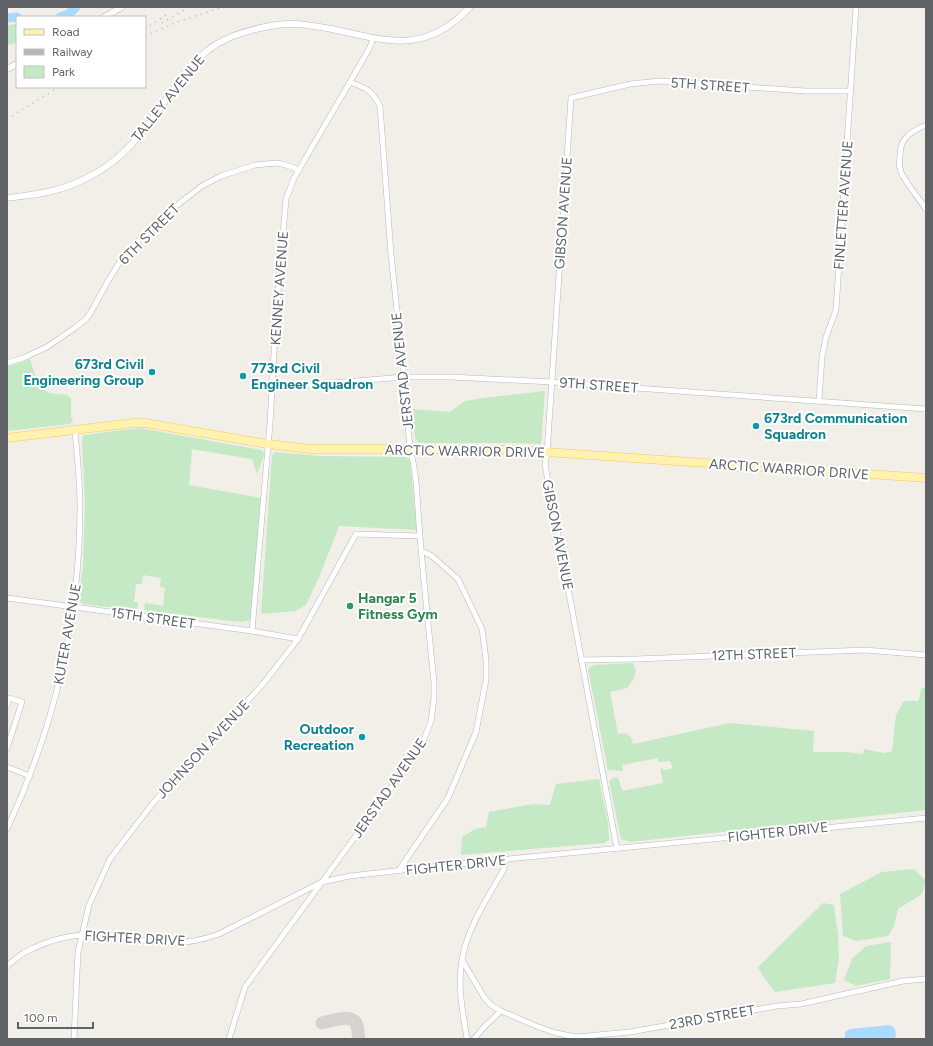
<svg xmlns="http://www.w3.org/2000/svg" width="933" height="1046" viewBox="0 0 933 1046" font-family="Figtree,sans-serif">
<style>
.green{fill:#c5e8c5}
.water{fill:#aadaff}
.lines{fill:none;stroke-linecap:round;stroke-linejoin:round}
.river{stroke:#aadaff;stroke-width:9}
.taxiway{stroke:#d4d3d0;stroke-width:13}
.minor-casing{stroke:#b5b8bc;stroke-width:6}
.tertiary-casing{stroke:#b5b8bc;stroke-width:7}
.primary-casing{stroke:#f2c960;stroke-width:9}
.minor{stroke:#fff;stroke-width:5}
.tertiary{stroke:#fff;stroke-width:6}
.primary{stroke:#fff2af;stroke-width:8}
.rail{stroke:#b6b7b8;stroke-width:1.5;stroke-dasharray:1 5;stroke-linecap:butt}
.culture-dot{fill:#0f9aa8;stroke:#fff;stroke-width:1.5}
.leisure-dot{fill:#2e9e5b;stroke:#fff;stroke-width:1.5}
.labels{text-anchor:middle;stroke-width:4;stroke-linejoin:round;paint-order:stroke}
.street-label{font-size:14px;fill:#5f6368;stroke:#fff}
.culture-label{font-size:14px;font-weight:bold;fill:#0d838f;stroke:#fff;text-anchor:end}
.leisure-label{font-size:14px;font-weight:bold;fill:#27864d;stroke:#fff;text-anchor:start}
</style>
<rect width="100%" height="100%" fill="#f1efe8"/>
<g class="green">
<path d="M17,24V43L7,45V25Z"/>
<path d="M30,359L38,386L49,393L67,395L71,398V417L73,422L69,424L7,431V367Z"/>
<path d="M545,391L541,444L505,443H419L416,438H415L412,409L450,412L465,401L483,398Z"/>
<path d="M139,428L262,450L263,452L265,453L257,474L252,459L192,449L189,485L261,498L251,620L240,622L147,611L144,609L145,603L163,606L165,588L160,587L161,578L143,575L142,584H136L134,602H138L137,610H134L83,604L78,599L83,567L85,504L82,438L84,435Z"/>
<path d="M276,452L319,456L406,457L410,460L417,530L339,526L320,575L306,605L295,611L261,614L272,455Z"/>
<path d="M633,663L636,671L633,680L627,688L610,692L618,734L626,733L631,737L633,744L730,723L814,731L813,752H845L863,754L864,749L884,753L892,751L896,715L903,702L905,701H918L920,696L921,688H926V810L630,842L621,839L609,781L613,778L618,777L622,791L663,783L660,768L666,770L673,768L670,761L659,762L658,758L622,765L623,771L608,770L588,669L594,665Z"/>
<path d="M599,779L608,823L609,840L604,843L461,855L462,837L475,829L486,827L489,812L533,804L550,805L556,784Z"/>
<path d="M914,869L926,881L922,894L898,909L894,926L888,936L856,941L843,936L840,894L882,872Z"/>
<path d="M823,903L834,905L838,935L839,959L835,983L775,992L763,976L758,967Z"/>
<path d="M891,942L890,979L856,986L844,980L852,959L866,946Z"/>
</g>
<path class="water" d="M890,1025L895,1029L896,1036L894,1039H845V1032L850,1029Z"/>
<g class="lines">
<g class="river">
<path d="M60,17L69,14L76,7"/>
<path d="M7,18L17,17"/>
</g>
<path class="taxiway" d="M322,1023C330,1021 351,1014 356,1023C358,1027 358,1034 359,1039"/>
<g class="minor-casing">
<g id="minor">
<path d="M926,125C910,132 900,138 900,156C899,162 899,167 901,172C907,185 918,197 926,209"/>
<path d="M7,363L23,358L47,347L76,327L86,319L91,312L108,281L121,260L141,238L172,209L202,186L221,176L255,165L276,163L282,164L292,167L299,171"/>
<path d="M272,388L404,377H451L552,382L926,409"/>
<path d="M819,401L822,357L826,337L836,310L856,7"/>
<path d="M7,598L252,631L298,639"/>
<path d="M252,631L270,424L276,316L286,199L294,178L350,82L370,47L373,38"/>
<path d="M581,660L636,659L865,650L926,655"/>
<path d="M7,705L9,698L22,702L7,748"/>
<path d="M7,767L30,776"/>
<path d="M7,829C55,725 80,621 80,506C80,481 77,456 75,430"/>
<path d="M617,849L547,476L545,464L547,453L571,98L630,84L660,81L805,91H851"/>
<path d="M399,870L448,798L476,732L486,680V660L482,629L458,579L432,556L422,551"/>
<path d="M462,960L484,997L491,1005L501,1011L536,1026L556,1033L576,1037L630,1032L777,1006L801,1004L903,981L926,979"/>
<path d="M7,966C13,961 18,956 24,953C50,938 81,932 110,935C124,937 138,940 153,942C176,945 197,942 219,934L322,882L350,876L448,865L926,818"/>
<path d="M74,1039L78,952L89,905L110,859L153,803L263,684L298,639L356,534L420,536"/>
<path d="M229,1039L245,987L396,781L423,742L431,721L434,698V682C429,633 424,585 420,536C417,507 418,477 410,449L404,377L391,254L380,106C371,89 367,89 350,82"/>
<path d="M467,1039C463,1013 457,986 462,960C467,928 488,897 504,869L505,860"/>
<path d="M474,1039L484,1027L501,1011"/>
</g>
</g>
<g class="tertiary-casing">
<g id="tertiary">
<path d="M104,17L122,7"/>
<path d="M7,69L17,64"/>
<path d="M7,198C22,196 37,195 52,191C77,185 104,171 123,153C143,134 159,109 175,87C184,74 194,61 207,51C214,45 224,40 233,36C253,29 274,23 295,24C362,27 413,69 470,7"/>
</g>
</g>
<g class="primary-casing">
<path id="primary" d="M7,438L133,423H145L268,444L309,449H410L516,450L926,478"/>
</g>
<use href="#minor" class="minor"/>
<use href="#tertiary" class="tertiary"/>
<use href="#primary" class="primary"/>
<g class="rail">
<path d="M162,23L189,7"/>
<path d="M145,29L166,15"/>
<path d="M145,36L180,21L223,7"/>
<path d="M7,119L59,87"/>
</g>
</g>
<g class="culture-dot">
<circle cx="152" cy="372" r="4"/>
<circle cx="243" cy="376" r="4"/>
<circle cx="756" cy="426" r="4"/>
<circle cx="362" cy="737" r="4"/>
</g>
<circle class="leisure-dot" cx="350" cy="606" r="4"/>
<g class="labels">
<g class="street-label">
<text transform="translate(710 85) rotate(4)" y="5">5TH STREET</text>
<text transform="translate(168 98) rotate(-51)" y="5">TALLEY AVENUE</text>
<text transform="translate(843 205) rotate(-86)" y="5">FINLETTER AVENUE</text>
<text transform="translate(563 213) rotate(-86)" y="5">GIBSON AVENUE</text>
<text transform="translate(149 234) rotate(-45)" y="5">6TH STREET</text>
<text transform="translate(279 288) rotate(-86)" y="5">KENNEY AVENUE</text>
<text transform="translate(402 371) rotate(-96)" y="5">JERSTAD AVENUE</text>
<text transform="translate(599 385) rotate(4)" y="5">9TH STREET</text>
<text transform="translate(465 451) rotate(1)" y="5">ARCTIC WARRIOR DRIVE</text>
<text transform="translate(789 469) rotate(4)" y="5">ARCTIC WARRIOR DRIVE</text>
<text transform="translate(558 535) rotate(79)" y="5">GIBSON AVENUE</text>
<text transform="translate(153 618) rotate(8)" y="5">15TH STREET</text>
<text transform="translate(67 634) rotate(-80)" y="5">KUTER AVENUE</text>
<text transform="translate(754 654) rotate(-2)" y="5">12TH STREET</text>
<text transform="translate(203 749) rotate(-47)" y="5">JOHNSON AVENUE</text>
<text transform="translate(389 788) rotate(-55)" y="5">JERSTAD AVENUE</text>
<text transform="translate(778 832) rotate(-6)" y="5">FIGHTER DRIVE</text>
<text transform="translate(456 865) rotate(-6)" y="5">FIGHTER DRIVE</text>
<text transform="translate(135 938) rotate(3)" y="5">FIGHTER DRIVE</text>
<text transform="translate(712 1017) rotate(-10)" y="5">23RD STREET</text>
</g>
<g class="culture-label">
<text x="144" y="369">673rd Civil<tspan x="144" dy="16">Engineering Group</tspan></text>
<text x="251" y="373" text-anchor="start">773rd Civil<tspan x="251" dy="16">Engineer Squadron</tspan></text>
<text x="764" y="423" text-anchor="start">673rd Communication<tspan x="764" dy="16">Squadron</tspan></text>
<text x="354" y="734">Outdoor<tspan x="354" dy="16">Recreation</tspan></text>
</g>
<g class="leisure-label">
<text x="358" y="603">Hangar 5<tspan x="358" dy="16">Fitness Gym</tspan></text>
</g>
</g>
<rect width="933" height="1046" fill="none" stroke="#5f6368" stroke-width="16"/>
<rect x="16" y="16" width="130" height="72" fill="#ffffff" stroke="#bfc1c3"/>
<rect x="24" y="29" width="20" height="6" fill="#fff2af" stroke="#bfc1c3"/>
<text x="52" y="36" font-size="12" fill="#5f6368">Road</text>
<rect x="24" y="49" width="20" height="6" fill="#b6b7b8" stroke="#bfc1c3"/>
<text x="52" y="56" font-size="12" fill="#5f6368">Railway</text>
<rect x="24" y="66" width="20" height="12" fill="#c5e8c5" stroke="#bfc1c3"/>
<text x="52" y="76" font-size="12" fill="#5f6368">Park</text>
<path d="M18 1022v6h75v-6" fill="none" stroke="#5f6368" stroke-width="2"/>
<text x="24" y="1022" font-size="12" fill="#5f6368" stroke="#ffffff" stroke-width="3" paint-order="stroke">100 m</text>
</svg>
